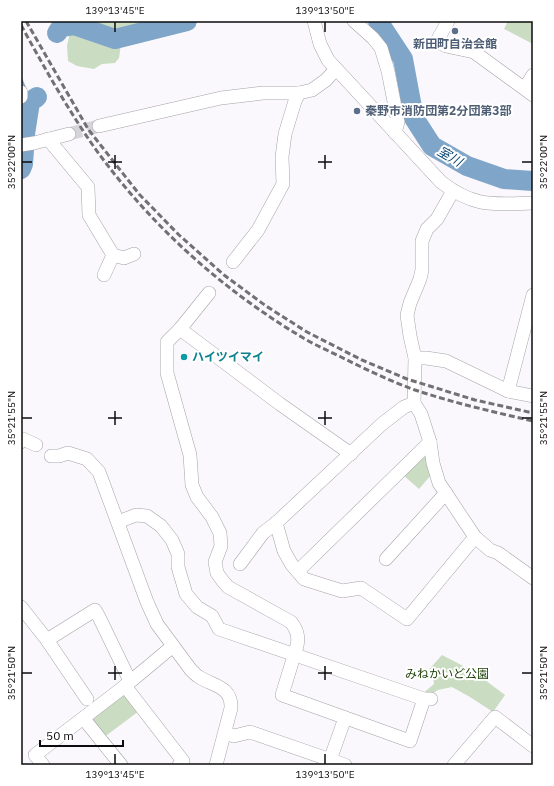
<svg xmlns="http://www.w3.org/2000/svg" width="554" height="786" viewBox="0 0 554 786" font-family="'IBM Plex Sans','Noto Sans JP',sans-serif">
<style>
.green{fill:#cadcc1}
.lines{fill:none;stroke-linecap:round;stroke-linejoin:round}
.stream{stroke:#7fa5c8;stroke-width:3.5}
.river{stroke:#7fa5c8;stroke-width:20}
.minor-tunnel{stroke:#d7d4d9;stroke-width:13;stroke-dasharray:13 6;stroke-linecap:butt}
.minor-casing{stroke:#a5a2a7;stroke-width:14}
.minor{stroke:#fff;stroke-width:13}
.rail{stroke:#727073;stroke-width:3;stroke-dasharray:6 3;stroke-linecap:butt}
.ticks{fill:none;stroke:#0c0b0d;stroke-width:1.5}
.service-dot{fill:#5c6f8a;stroke:#fff;stroke-width:1.5}
.culture-dot{fill:#0f9aa8;stroke:#fff;stroke-width:1.5}
.labels{text-anchor:middle;stroke-width:4;stroke-linejoin:round;paint-order:stroke}
.service-label{font-size:12px;font-weight:bold;fill:#4e5e75;stroke:#fff}
.culture-label{font-size:12px;font-weight:bold;fill:#0d838f;stroke:#fff;text-anchor:start}
.park-label{font-size:12px;fill:#1a3d00;stroke:#fff}
.water-label{font-size:13px;font-style:italic;fill:#084774;stroke:#fff}
.neatline{fill:none;stroke:#0c0b0d;stroke-width:1.5}
.ticks-label{font-size:10px;text-anchor:middle;fill:#0c0b0d}
</style>
<rect width="100%" height="100%" fill="#fbf8fd"/>
<g class="green">
<path d="M63,21H141L138,31L122,37L119,58L115,63L102,64L94,69L77,66L68,61L67,46L69,37L65,29Z"/>
<path d="M508,21H533V44L504,29Z"/>
<path d="M422,454H428L431,475L419,489L402,474Z"/>
<path d="M442,655L473,671L505,695L493,712L470,697L452,687L438,690L428,696L422,694L434,684L433,678L425,674Z"/>
<path d="M122,694H127L139,711L103,738L92,722V717Z"/>
</g>
<g class="lines">
<path class="stream" d="M21,80L30,102"/>
<g class="river">
<path d="M378,21L403,59L414,118L432,146L467,166L504,179L533,181"/>
<path d="M57,33L61,27L74,25L115,39L187,21"/>
<path d="M21,169L23,164L25,134L30,102L37,97"/>
</g>
<path class="minor-tunnel" d="M69,134L99,126"/>
<g class="minor-casing">
<g id="minor">
<path d="M314,21L320,44L328,60L441,182C475,208 493,204 533,203"/>
<path d="M354,21L373,38L381,48L388,71L398,122L395,133"/>
<path d="M448,21L437,41L446,46L474,52L533,95"/>
<path d="M525,88L533,75"/>
<path d="M21,92V97"/>
<path d="M99,126L221,98L263,93H299L312,90L326,80L336,69"/>
<path d="M48,139L88,187L89,215L113,255L104,275"/>
<path d="M21,145L34,143L69,134"/>
<path d="M453,191L437,219L427,229L422,241V270L420,279L410,303L407,315L410,336L415,358L414,403L421,414L430,442L433,463L439,483L475,537L490,550L498,553L533,578"/>
<path d="M113,255L124,258L134,254"/>
<path d="M233,262L258,230L283,184L282,157L285,134L295,101L299,93"/>
<path d="M209,293L180,329L167,342V373L190,455L192,485L197,497L212,517L220,533L221,546L215,562L217,573L222,580L228,587L291,622C297,630 299,636 297,646L282,695L410,741L424,699"/>
<path d="M180,329L280,404L351,454"/>
<path d="M415,358H426L446,361L508,391L533,396"/>
<path d="M508,391L533,295"/>
<path d="M21,442L23,439L36,445"/>
<path d="M51,456H59L68,453L87,459L99,472L147,602L157,624L191,670C194,673 196,675 199,677C213,686 232,686 231,708L216,765"/>
<path d="M118,522L136,515L147,516L161,526L172,540L178,554V567L186,594L197,607L212,616L219,629L424,699H431"/>
<path d="M276,523L284,551L292,565L304,579L342,591L361,588L407,619L475,537"/>
<path d="M386,559L446,493"/>
<path d="M240,564L263,533L276,523L382,424L404,407L414,403"/>
<path d="M298,571L430,442"/>
<path d="M21,607L47,640L87,699"/>
<path d="M47,640L95,610L99,617L130,681"/>
<path d="M125,686L183,761L179,765"/>
<path d="M84,719L121,765"/>
<path d="M225,733L234,736L250,732L345,765"/>
<path d="M330,760L345,718"/>
<path d="M43,765L35,755L125,686L173,646"/>
<path d="M454,765L495,717L533,746"/>
</g>
</g>
<use href="#minor" class="minor"/>
<g class="rail">
<path d="M26,21L88,129L139,194L179,235L224,275L266,306L307,332L362,360L407,379L475,400L533,413"/>
<path d="M21,25C44,67 67,108 94,147C150,225 222,290 305,339C317,346 329,351 341,357C365,369 390,381 415,390C454,403 494,412 533,421"/>
</g>
</g>
<path class="ticks" d="M115,22V32M325,22V32M115,155V169M325,155V169M22,162H32M108,162H122M318,162H332M522,162H532M115,411V425M325,411V425M22,418H32M108,418H122M318,418H332M522,418H532M115,666V680M325,666V680M22,673H32M108,673H122M318,673H332M522,673H532M115,754V764M325,754V764"/>
<g class="service-dot">
<circle cx="455" cy="31" r="4"/>
<circle cx="357" cy="111" r="4"/>
</g>
<circle class="culture-dot" cx="184" cy="357" r="4"/>
<g class="labels">
<g class="service-label">
<text x="455" y="48">新田町自治会館</text>
<text x="365" y="115" text-anchor="start">秦野市消防団第2分団第3部</text>
</g>
<g class="culture-label">
<text x="192" y="361">ハイツイマイ</text>
</g>
<g class="park-label">
<text x="447" y="678">みねかいど公園</text>
</g>
<g class="water-label">
<text transform="translate(450 156) rotate(30)" y="5">室川</text>
</g>
</g>
<rect width="554" height="786" fill="none" stroke="#ffffff" stroke-width="44"/>
<path d="M40 740v6h83v-6" fill="none" stroke="#0c0b0d" stroke-width="2"/>
<text x="46" y="740" font-size="12" fill="#0c0b0d" stroke="#ffffff" stroke-width="3" paint-order="stroke">50 m</text>
<rect x="22" y="22" width="510" height="742" class="neatline"/>
<g class="ticks-label">
<text x="115" y="14">139°13'45"E</text>
<text x="325" y="14">139°13'50"E</text>
<text transform="translate(11 162) rotate(-90)" y="4">35°22'00"N</text>
<text transform="translate(543 162) rotate(-90)" y="4">35°22'00"N</text>
<text transform="translate(11 418) rotate(-90)" y="4">35°21'55"N</text>
<text transform="translate(543 418) rotate(-90)" y="4">35°21'55"N</text>
<text transform="translate(11 673) rotate(-90)" y="4">35°21'50"N</text>
<text transform="translate(543 673) rotate(-90)" y="4">35°21'50"N</text>
<text x="115" y="778">139°13'45"E</text>
<text x="325" y="778">139°13'50"E</text>
</g>
</svg>
